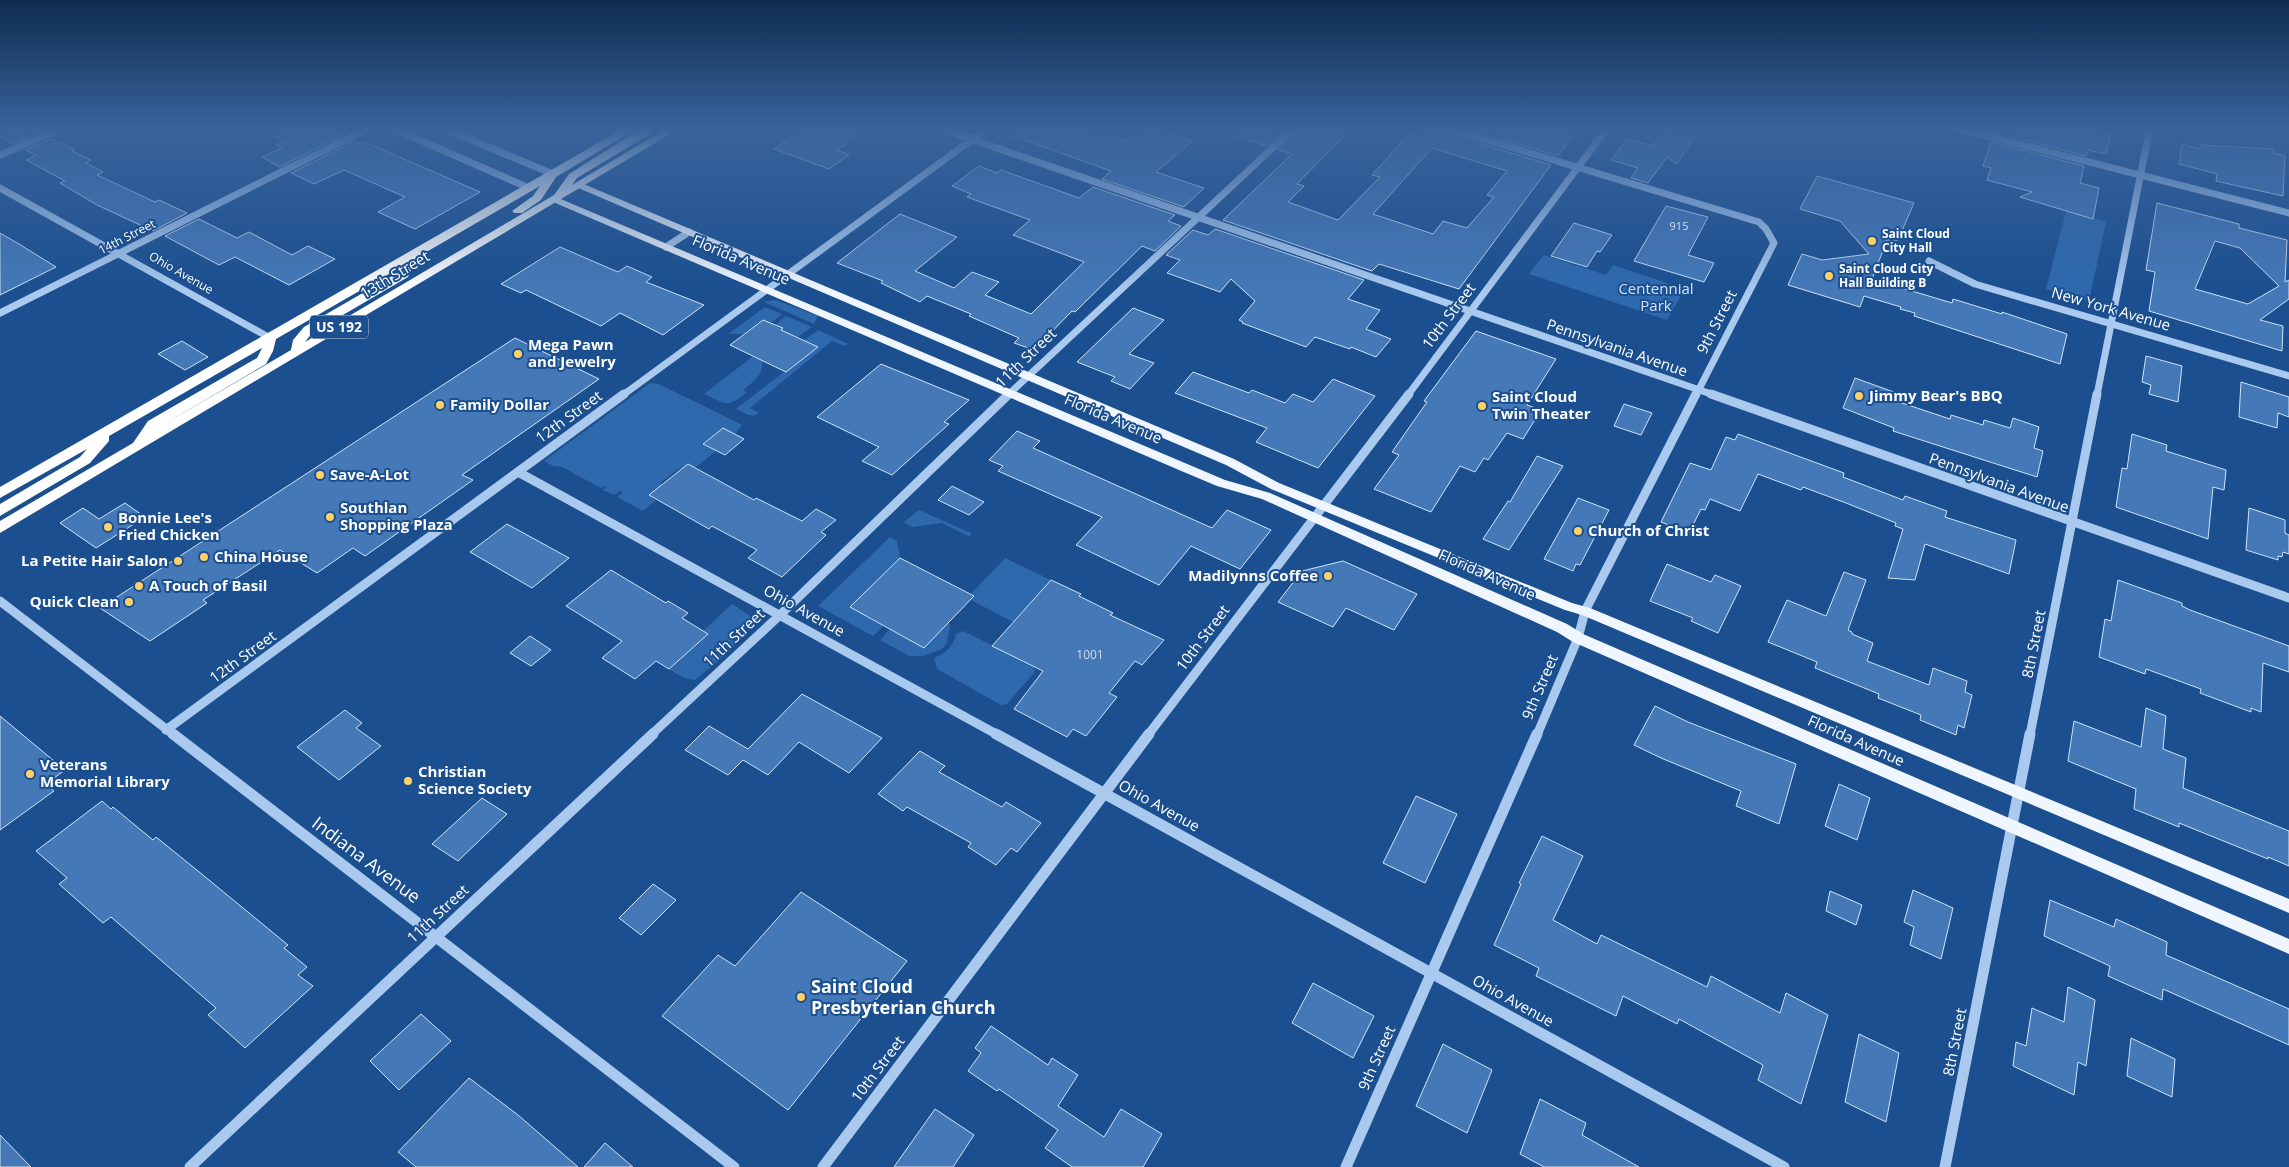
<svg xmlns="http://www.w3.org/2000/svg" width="2289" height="1167" viewBox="0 0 2289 1167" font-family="'Open Sans',sans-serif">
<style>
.green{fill:#2e69ad}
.building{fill:#4478b7;stroke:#cfe3fa;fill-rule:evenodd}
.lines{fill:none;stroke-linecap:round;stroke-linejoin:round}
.minor-far2{stroke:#a9c9ee;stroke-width:7}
.minor-far1{stroke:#a9c9ee;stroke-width:9}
.minor{stroke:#a9c9ee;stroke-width:11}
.major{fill:#f0f6ff;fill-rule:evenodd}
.highway{fill:#fff;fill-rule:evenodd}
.poi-dot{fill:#ffd166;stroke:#1b4f8f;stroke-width:2}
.labels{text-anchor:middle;stroke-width:4;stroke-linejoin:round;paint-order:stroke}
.far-number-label{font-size:11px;fill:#d0dded}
.far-poi-label{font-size:12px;font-weight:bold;fill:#fff;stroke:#1b4f8f;text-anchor:start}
.far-street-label{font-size:12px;fill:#fff;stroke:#1b4f8f}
.number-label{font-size:12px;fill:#d0dded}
.shield{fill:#1b4f8f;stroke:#bbcadd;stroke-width:1}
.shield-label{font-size:14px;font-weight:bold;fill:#fff}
.street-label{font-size:15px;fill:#fff;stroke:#1b4f8f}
.park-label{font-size:15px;fill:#cfe3fa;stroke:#1b4f8f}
.poi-label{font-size:15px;font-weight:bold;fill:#fff;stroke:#1b4f8f;text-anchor:start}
.near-street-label{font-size:18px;fill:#fff;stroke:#1b4f8f}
.near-poi-label{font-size:18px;font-weight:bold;fill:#fff;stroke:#1b4f8f;text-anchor:start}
</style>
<rect width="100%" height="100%" fill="#1b4f8f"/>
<g class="green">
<path d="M2066,211L2106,222L2089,301L2046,289Z"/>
<path d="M1544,255L1606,275L1613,265L1685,289L1667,320L1529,274Z"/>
<path d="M775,300L818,316L814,324L764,302Z"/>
<path d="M765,307L782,314L772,322L769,321L765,324L759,322L743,334H728Z"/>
<path d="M786,316L812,327L762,362C764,375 752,383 743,390L747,392C726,409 727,404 704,394L765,347L762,345L783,328L776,324Z"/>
<path d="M818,330L848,344L845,346L832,341L750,408L759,413C752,419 744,412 736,409L785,371L803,341Z"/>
<path d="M650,383L659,384L742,425L735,434L722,428L702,444L716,451L690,472L680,468L660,483L663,485L651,498L656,500L643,511L617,497L623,492L620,491L614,495L603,490L606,487L604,486L601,488L562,467L553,466L544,461Z"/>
<path d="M919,510L971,533L970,537L942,523L912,527L904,522Z"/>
<path d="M890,537L897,541L900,558L851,607L883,626L873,636L818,606Z"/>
<path d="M1005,558L1051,580L1013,622L971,600L974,596L971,594Z"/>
<path d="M732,604L749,615L752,621C741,645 715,663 695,680L684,678L668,669L706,635L702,632Z"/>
<path d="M948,623L950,625L947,643L942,649L923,656H909L880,640L890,629L924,648Z"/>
<path d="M963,631L1033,666L1035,670L1033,674L1007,704L1001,705L937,669L934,658C946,653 953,647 956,634Z"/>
</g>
<g class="building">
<path d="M0,127H28L39,132L13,144L0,137Z"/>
<path d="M254,127H325L343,135L280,167L262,157L282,148L276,145L285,141Z"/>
<path d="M807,127H870L837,150L849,155L829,169L774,149Z"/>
<path d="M996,127H1077L1108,138L1111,136L1125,141L1136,131L1140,133L1147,127H1153L1193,141L1156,172L1204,188L1184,207L1102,179L1111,171L996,130Z"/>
<path d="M1220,127H1287L1267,146L1220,131Z"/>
<path d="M1300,127H1353L1297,184L1304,186L1288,202L1338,220L1380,177L1372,175L1410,133L1416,135L1417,127H1439L1442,132L1551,165L1459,289L1379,264L1372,271L1223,220L1292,154L1278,150ZM1432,148L1507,171L1487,195L1494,197L1467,228L1443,221L1433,234L1373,214Z"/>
<path d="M1463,127H1579L1558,156Z"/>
<path d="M1997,127H2083L2111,134L2106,154L2088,150L2086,156L1995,132Z"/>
<path d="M1665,128L1695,136L1677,164L1667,157L1648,183L1631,178L1638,168L1611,160L1627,139L1653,146Z"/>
<path d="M52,139L75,150L72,151L91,160L86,163L103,172L97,175L155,202L159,200L187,213L153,231L97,205L60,183L65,181L26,160L36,155L25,150Z"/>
<path d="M355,141L362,144L365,142L480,192L415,229L378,212L405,197L344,170L314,184L291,173Z"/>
<path d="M1991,142L2084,166L2080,183L2099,188L2093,219L2020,197L2032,192L1987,180L1991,168L1983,166Z"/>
<path d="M2182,144L2200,149V145L2274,149V153L2285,156L2283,196L2216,181L2217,174L2179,164Z"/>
<path d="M979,166L997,173L1001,170L1079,198L1093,187L1175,215L1168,221L1181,226L1155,251L1142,246L1075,312L1072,311L1034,350L1014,343L1019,338L969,316L971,314L927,296L920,302L881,283L883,281L837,263L900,214L957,237L915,271L954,288L972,272L999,282L985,295L1031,314L1084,262L1013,235L1030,220L967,197L971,194L952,186Z"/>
<path d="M1817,176L1914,203L1898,240H1887L1872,279L1952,303L1953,299L2002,314V312L2067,334L2060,364L1914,316L1915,313L1900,309L1901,307L1864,296L1860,307L1788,285L1802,254L1822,260L1869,254L1840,221L1800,209Z"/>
<path d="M2157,203L2239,224V228L2287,240L2285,282L2289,280V299L2260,320L2283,326L2282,351L2149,311L2155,272L2146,270ZM2215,241L2240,248L2279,286L2248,304L2195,289Z"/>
<path d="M1666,206L1708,217L1688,255L1714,263L1704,282L1634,261Z"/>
<path d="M199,219L237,238L249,232L292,255L308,246L335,259L289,285L235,257L219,265L165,236Z"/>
<path d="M1574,223L1612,235L1600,252L1597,251L1587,267L1551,256Z"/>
<path d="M1215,229L1364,280L1348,299L1380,310L1366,329L1391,339L1376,357L1351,347L1350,349L1315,337L1306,347L1242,323L1243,322L1239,320L1255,301L1231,279L1220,292L1167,273L1180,260L1166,255L1193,230L1208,235Z"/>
<path d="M0,233L19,244L56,267L0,295Z"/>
<path d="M560,247L618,272L627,266L652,277L646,282L704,305L663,335L620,313L601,326L526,290L521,293L501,284Z"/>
<path d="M1133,308L1164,320L1129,354L1154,363L1130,389L1111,381L1115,377L1077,362Z"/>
<path d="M763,320L783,328L781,330L818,347L786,372L730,345Z"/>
<path d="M1476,331L1556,359L1527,405L1541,410L1523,439L1507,433L1488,460L1484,458L1475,472L1460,466L1431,512L1374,489L1399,455L1392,452L1427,402L1424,401Z"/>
<path d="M515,338L599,379L462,475L473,480L365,556L353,548L317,573L280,550L203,600L207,603L150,641L100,608Z"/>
<path d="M182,341L208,357L185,370L158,354Z"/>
<path d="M2146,356L2182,366L2178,402L2149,394L2151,385L2142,382Z"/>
<path d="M881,364L969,400L944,422L949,424L892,475L862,461L879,447L817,417Z"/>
<path d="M1193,372L1249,393L1252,390L1285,403L1293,394L1313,402L1333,379L1375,396L1318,468L1256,442L1267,428L1175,393Z"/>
<path d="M1855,378L1902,395L1899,402L1950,419L1951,415L1983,425L1984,420L2010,428L2013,418L2039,427L2034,448L2043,451L2037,477L1893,431L1894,428L1843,408Z"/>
<path d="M2241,382L2289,397V417L2278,413L2277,428L2239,417Z"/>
<path d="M1624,404L1652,413L1641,435L1614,426Z"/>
<path d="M723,428L744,439L725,455L703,444Z"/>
<path d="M1017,431L1040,441L1033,448L1212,528L1227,510L1271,530L1240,569L1191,546L1159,585L1076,545L1102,517L998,471L1003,466L989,460Z"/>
<path d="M1738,434L1844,473L1843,477L1903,500L1905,496L1947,511L1945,517L2016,540L2009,574L1925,544L1915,580L1888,578L1903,529L1895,526L1896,523L1846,503L1803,487L1801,490L1758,474L1740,511L1710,499L1705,510L1701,509L1689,533L1661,522L1690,463L1711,470L1726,437L1735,440Z"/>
<path d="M2132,434L2167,445L2166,451L2226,470L2224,490L2213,487L2208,539L2116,507L2122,468L2127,469Z"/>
<path d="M1537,456L1563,466L1509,550L1483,539L1508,501L1510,502Z"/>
<path d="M688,464L754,500L756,498L802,521L816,509L836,520L821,532L826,535L782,577L748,558L757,550L712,526L709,529L649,495Z"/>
<path d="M952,486L984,502L969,515L938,500Z"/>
<path d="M1578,498L1609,510L1580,565L1576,564L1573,571L1544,559Z"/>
<path d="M125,503L145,517L96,548L60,523L83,508L99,519Z"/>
<path d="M2249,508L2285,520V533L2289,535V554L2283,552L2282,557L2278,556V560L2246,550Z"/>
<path d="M507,524L569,558L532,588L470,552Z"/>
<path d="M900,558L974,596L924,648L850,607Z"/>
<path d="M1343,561L1417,594L1394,630L1346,608L1333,627L1278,602L1302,571Z"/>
<path d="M1667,564L1711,582L1715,575L1741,586L1718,633L1691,621L1693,618L1650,601Z"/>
<path d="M611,570L666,603L668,601L688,613L682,618L708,634L669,669L656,661L635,679L602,658L622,641L566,606Z"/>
<path d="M1844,572L1866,580L1848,630L1852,632V634L1873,643L1867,661L1929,685L1933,668L1967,681L1965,692L1972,695L1964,728L1958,725L1956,735L1920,720L1921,715L1878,698L1879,694L1815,668L1817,662L1768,642L1787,600L1826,616Z"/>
<path d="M1051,580L1081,594L1079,596L1113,613L1110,615L1164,640L1142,665L1135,661L1109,693L1117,697L1086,736L1073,729L1067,737L1014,709L1043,671L992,646Z"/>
<path d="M2118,580L2182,603V606L2190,610L2289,646V672L2263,663L2261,712L2251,708V712L2200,693L2201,689L2146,669L2145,674L2099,657L2105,619L2111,621Z"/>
<path d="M530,636L551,650L531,666L510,653Z"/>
<path d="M802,694L882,738L849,773L799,742L768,775L743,760L728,775L685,750L709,726L748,749Z"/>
<path d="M1655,706L1688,722L1796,764L1779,824L1736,806L1741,791L1661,758L1634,745Z"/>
<path d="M2146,708L2166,716L2163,749L2186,758L2183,788L2289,831V866L2268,857V859L2179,823V827L2134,809L2136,789L2068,761L2074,721L2141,747Z"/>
<path d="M345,710L362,723L356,728L381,746L339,780L297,747Z"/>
<path d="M0,716L65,770L46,784L54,791L0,830Z"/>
<path d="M920,751L945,766L939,772L1002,807L1006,802L1041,823L1017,852L1011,848L996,865L968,847L971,843L907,807L903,811L878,794Z"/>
<path d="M1839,784L1870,798L1857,840L1825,826Z"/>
<path d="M1416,796L1457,814L1425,883L1383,863Z"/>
<path d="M482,798L507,814L458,861L432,844Z"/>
<path d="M102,801L111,809L113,807L153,840L156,837L198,871L288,945L284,948L307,967L298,975L313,986L245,1048L208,1015L216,1008L111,917L103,923L59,884L67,878L36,851Z"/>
<path d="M1542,836L1583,856L1553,920L1597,944L1601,935L1707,987L1711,976L1780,1013L1786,993L1828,1015L1801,1104L1758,1080L1763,1065L1679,1019L1677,1024L1623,996L1616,1016L1536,976L1539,968L1494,945L1521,884L1519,883Z"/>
<path d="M653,884L676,900L641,935L619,918Z"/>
<path d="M1913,890L1953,908L1941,959L1910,945L1914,927L1904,922Z"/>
<path d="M1830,891L1862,905L1856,925L1826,911Z"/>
<path d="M801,892L907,961L788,1110L662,1016L718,955L735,966Z"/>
<path d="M2050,900L2114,927L2116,919L2167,942L2166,955L2289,1009V1045L2163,989L2162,1000L2108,976L2110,966L2044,936Z"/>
<path d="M1313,983L1374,1016L1353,1058L1292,1023Z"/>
<path d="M2068,987L2095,1000L2086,1066L2078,1062L2074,1095L2013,1066L2016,1042L2026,1046L2032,1008L2064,1022Z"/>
<path d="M421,1014L451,1041L399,1090L370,1061Z"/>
<path d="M991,1026L1048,1065L1052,1058L1078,1075L1058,1106L1104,1137L1121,1109L1162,1134L1143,1167H1072L1045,1148L1058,1130L999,1089L997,1091L968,1071L981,1053L975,1048Z"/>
<path d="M1859,1034L1899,1053L1886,1122L1845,1102Z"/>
<path d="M2131,1038L2175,1059L2172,1097L2127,1076Z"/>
<path d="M1443,1044L1492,1070L1467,1133L1416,1106Z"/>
<path d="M469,1078L518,1115L578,1167H416L398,1152Z"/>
<path d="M1540,1099L1586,1123L1582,1135L1639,1167H1544L1520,1154Z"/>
<path d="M935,1109L974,1135L953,1167H894Z"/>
<path d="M0,1135L31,1167H0Z"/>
<path d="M605,1143L633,1167H584Z"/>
</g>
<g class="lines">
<g class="minor-far2">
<path d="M390,127L529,188"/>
<path d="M440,127L553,174"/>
<path d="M936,127L1714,395"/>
<path d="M1444,127L1759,222L1766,229L1774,243L1696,395"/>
<path d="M1952,127L2289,213"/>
<path d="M0,155L65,127"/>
<path d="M0,188L270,338"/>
<path d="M666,247L689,232"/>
<path d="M1929,261L1975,284L2289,376"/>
<path d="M0,313L371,127"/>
<path d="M623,395L989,127"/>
<path d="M1008,395L1295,127"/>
<path d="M1408,395L1608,127"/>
<path d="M2097,395L2150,127"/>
</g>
<g class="minor-far1">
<path d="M1711,394L2289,598"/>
<path d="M518,472L998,735"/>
<path d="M0,601L174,735"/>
<path d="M166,730L624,394"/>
<path d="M651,735L780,615L1009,394"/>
<path d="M1148,735L1409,394"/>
<path d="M1537,735L1578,638L1585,611L1696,394"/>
<path d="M2030,735L2097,394"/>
</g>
<g class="minor">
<path d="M173,734L734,1167"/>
<path d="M996,734L1784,1167"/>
<path d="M190,1167L653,734"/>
<path d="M823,1167L1149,734"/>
<path d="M1346,1167L1537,734"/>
<path d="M1945,1167L2030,734"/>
</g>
<g class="major">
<path d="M579,182L1234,459L1279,483L1572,603L1590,608L2289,899V913L1582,615L1565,610L1271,489L1226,465L576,187L574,185Z"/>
<path d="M556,197L1225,480L1270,493L1567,624L1583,634L2289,939V954L1573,642L1557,632L1262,499L1217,486L1179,470L553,202V198Z"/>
</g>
<path class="highway" d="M626,127H639L556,177L541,200L522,213H514L512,211L533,196L540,186L416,258L408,277L312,333L305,342L554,195L569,174L644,127H654L650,134L577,178L572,185L669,127H682L0,533V521L133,443L148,421L257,358L262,348L109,436V441L90,463L0,516V504L80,457L87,449L0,498V487ZM401,267L399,272L304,327L293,340L291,350L156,429L266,364L273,351L276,339Z"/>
</g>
<linearGradient id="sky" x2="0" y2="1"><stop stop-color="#0f2b4f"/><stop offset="0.44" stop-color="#39639b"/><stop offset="1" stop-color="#39639b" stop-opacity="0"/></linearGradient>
<rect width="2289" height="291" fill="url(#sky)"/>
<g class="poi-dot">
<circle cx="1872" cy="241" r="5"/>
<circle cx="1829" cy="276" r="5"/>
<circle cx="518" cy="354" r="5"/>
<circle cx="1859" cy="396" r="5"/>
<circle cx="440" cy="405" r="5"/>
<circle cx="1482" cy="406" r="5"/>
<circle cx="320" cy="475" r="5"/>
<circle cx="330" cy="517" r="5"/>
<circle cx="108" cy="527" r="5"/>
<circle cx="1578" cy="531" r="5"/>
<circle cx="204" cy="557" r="5"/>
<circle cx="178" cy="561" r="5"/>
<circle cx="1328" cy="576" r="5"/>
<circle cx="139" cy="586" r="5"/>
<circle cx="129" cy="602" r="5"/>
<circle cx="30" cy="774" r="5"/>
<circle cx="408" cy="781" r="5"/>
<circle cx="801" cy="997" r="5"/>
</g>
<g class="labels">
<g class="far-number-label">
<text x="1679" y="230">915</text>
</g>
<g class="far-poi-label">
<text x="1882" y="238">Saint Cloud<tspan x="1882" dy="14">City Hall</tspan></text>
<text x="1839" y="273">Saint Cloud City<tspan x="1839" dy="14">Hall Building B</tspan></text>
</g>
<g class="far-street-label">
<text transform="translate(127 237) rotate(-27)" y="4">14th Street</text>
<text transform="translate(181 273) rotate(30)" y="4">Ohio Avenue</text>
</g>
<g class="number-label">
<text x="1090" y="659">1001</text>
</g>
<rect class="shield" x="310" y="315.5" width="58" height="23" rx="4"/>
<g class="shield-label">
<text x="339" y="332">US 192</text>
</g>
<g class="street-label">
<text transform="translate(741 260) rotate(23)" y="5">Florida Avenue</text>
<text transform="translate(395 275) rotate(-31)" y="5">13th Street</text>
<text transform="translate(2111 309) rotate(16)" y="5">New York Avenue</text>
<text transform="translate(1449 316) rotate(-53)" y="5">10th Street</text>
<text transform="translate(1717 322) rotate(-63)" y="5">9th Street</text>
<text transform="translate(1617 348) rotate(19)" y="5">Pennsylvania Avenue</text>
<text transform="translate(1026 358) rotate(-44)" y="5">11th Street</text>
<text transform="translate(569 417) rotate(-36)" y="5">12th Street</text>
<text transform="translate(1113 419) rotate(23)" y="5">Florida Avenue</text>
<text transform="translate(1999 483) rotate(20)" y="5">Pennsylvania Avenue</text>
<text transform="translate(1487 575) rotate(24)" y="5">Florida Avenue</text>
<text transform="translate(804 611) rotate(29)" y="5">Ohio Avenue</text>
<text transform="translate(734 638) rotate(-43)" y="5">11th Street</text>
<text transform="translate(1203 638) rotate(-53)" y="5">10th Street</text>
<text transform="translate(2034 644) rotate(-79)" y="5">8th Street</text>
<text transform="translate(243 657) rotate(-36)" y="5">12th Street</text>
<text transform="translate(1540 687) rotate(-67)" y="5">9th Street</text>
<text transform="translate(1856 741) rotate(24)" y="5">Florida Avenue</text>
<text transform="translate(1159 806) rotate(29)" y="5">Ohio Avenue</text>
<text transform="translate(438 914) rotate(-43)" y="5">11th Street</text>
<text transform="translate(1513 1001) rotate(29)" y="5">Ohio Avenue</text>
<text transform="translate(1955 1042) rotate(-79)" y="5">8th Street</text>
<text transform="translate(1377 1058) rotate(-66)" y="5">9th Street</text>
<text transform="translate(878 1069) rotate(-53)" y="5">10th Street</text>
</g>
<g class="park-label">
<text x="1656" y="294">Centennial<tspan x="1656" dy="17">Park</tspan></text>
</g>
<g class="poi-label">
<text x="528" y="350">Mega Pawn<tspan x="528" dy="17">and Jewelry</tspan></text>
<text x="1869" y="401">Jimmy Bear's BBQ</text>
<text x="1492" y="402">Saint Cloud<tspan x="1492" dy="17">Twin Theater</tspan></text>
<text x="450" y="410">Family Dollar</text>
<text x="330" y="480">Save-A-Lot</text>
<text x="340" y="513">Southlan<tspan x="340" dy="17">Shopping Plaza</tspan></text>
<text x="118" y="523">Bonnie Lee's<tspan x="118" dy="17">Fried Chicken</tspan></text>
<text x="1588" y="536">Church of Christ</text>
<text x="214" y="562">China House</text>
<text x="168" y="566" text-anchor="end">La Petite Hair Salon</text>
<text x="1318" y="581" text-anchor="end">Madilynns Coffee</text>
<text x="149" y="591">A Touch of Basil</text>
<text x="119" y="607" text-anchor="end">Quick Clean</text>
<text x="40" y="770">Veterans<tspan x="40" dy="17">Memorial Library</tspan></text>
<text x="418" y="777">Christian<tspan x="418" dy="17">Science Society</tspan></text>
</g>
<g class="near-street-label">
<text transform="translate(366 860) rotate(37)" y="6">Indiana Avenue</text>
</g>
<g class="near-poi-label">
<text x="811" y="993">Saint Cloud<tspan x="811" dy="21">Presbyterian Church</tspan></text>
</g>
</g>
</svg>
